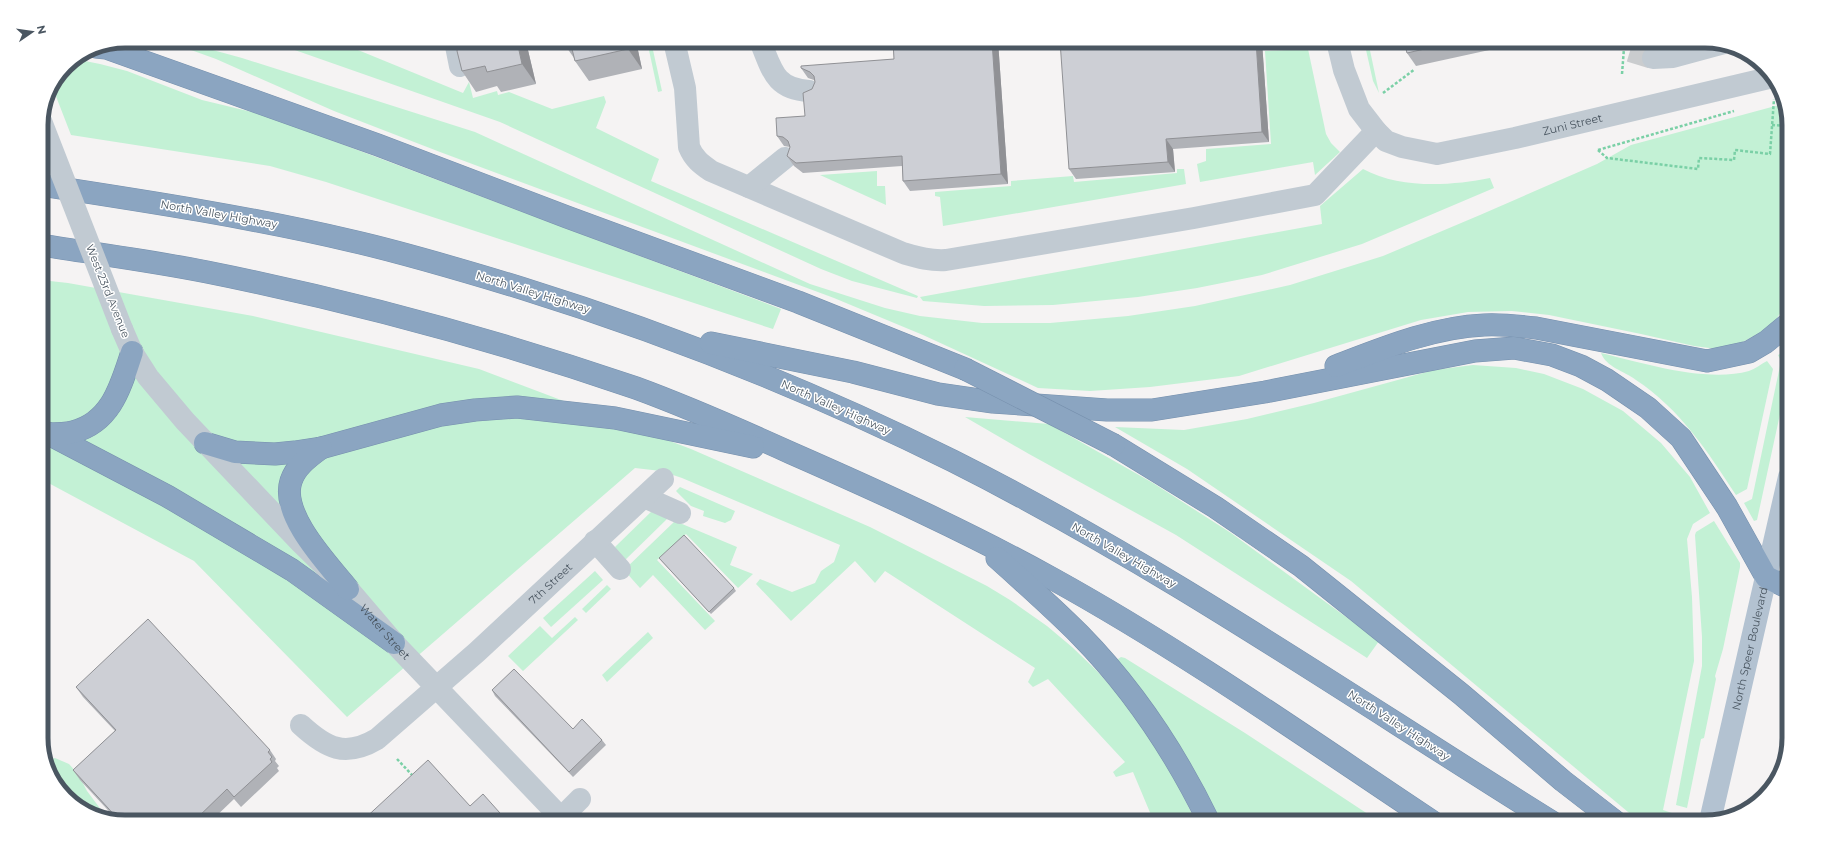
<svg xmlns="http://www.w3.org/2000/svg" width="1830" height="863" viewBox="0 0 1830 863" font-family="Montserrat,sans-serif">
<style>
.green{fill:#c3f1d5}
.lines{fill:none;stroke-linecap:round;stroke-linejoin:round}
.minor-tunnel{stroke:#caccce;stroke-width:22;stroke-dasharray:22 11;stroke-linecap:butt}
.highway-casing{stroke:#7690ad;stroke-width:23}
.path{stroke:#7ad0a6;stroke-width:2.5;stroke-dasharray:3 2;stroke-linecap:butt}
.minor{stroke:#c1cad2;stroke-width:22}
.major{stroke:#b3c2d1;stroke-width:22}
.highway{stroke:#8ba5c1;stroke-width:22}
.highway-bridge-casing{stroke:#7690ad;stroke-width:23;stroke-linecap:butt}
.minor-bridge{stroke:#c1cad2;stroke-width:22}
.highway-bridge{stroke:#8ba5c1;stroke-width:22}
.wall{fill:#b0b2b7}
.shaded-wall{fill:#909195}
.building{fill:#cdcfd5;stroke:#909195}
.labels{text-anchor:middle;stroke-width:3;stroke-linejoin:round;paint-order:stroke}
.street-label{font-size:11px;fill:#4a5661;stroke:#fff}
.rim{fill:none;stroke:#4a5661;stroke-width:5}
</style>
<rect width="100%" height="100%" fill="#f5f3f3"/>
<g class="green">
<path d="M166,41H180L242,58L475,132L810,284L885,308L920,316L982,323H1050L1128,316L1195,306L1290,285L1383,256L1480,215L1597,164L1631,145L1783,104L1787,114L1785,130L1789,131V300L1771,327L1737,345L1717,349L1694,346L1641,334L1549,315L1512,311L1468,312L1421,320L1239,376L1150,387L1090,391L1038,388L923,335L834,298L440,152L334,111L216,59Z"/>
<path d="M269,41H336L463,93L469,82L473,98L497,91L498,95L509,92L552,109L604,96L606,102L596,128L659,159L651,181L918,296L917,298L852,281L821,269L500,122Z"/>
<path d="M647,41H651L662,91L658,92Z"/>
<path d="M1364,41H1368L1379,93L1373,81Z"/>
<path d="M1308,49L1326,134L1331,143L1340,152L1315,175L1313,162L1200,182L1197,164L1206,161V149L1271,144L1265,51Z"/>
<path d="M75,59L100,64L127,71L202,100L256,113L291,125L781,309L773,329L326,182L270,166L71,135L52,86L66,65Z"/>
<path d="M1177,169H1184L1186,184L943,226L940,197L935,196V192L1011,186V181L1073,176L1074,182L1177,173Z"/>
<path d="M1363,169C1400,189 1450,186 1490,178L1494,188L1362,244L1262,275L1197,288L1138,297L1053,305L984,306L923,301L920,297L1322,224L1320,206Z"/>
<path d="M877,171V186H885L886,205L820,175Z"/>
<path d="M41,280L68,283L253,316L479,369L691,449L870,527L987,586L1010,600L1047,626L1072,647L1097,671L1122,699L1162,753L1196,822H1154L1133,772L1116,777L1113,772L1125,762L1048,679L1033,687L1028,682L1035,668L885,571L875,583L855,561L791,621L756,584L760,579L792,592L815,583L821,571L834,562L840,545L682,478L661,471L635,468L347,717L194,561L41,479Z"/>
<path d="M1786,351L1789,352V373L1757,520L1754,521L1744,503L1752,499L1781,361L1778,355Z"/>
<path d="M1601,353C1643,363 1706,383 1749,371C1755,369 1761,364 1767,361L1773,369L1747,489L1736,495C1708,452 1680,409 1636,380C1624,371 1606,367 1601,353Z"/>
<path d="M1473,365L1516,368L1544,374L1583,389L1623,411L1661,443L1690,477L1710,513L1693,524L1687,539L1692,597L1694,661L1663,810L1684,817L1683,822H1640L1351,581L1187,469L1115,427L1184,430L1247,419L1314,403L1434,370Z"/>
<path d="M965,417L1049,424L1153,483L1231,533L1379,641L1367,658L1176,535L1029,454Z"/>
<path d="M680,487L735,511L731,520L725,523L703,516L704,511L691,506L676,491Z"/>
<path d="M654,509L669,517L621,564L615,547Z"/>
<path d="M675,521L737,547L730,565L753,574L738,588L686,534L657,560L715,621L705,630L653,575L640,588L624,570Z"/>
<path d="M1714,521L1740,563V567L1723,649L1715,676L1716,679L1704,738L1701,739L1687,808L1676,805L1702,666V637L1695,535L1696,532Z"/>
<path d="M595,571L603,580L551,627L543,618Z"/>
<path d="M607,585L611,589L586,613L582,609Z"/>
<path d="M575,617L578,620L523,671L508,656L540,626L552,638Z"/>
<path d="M648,632L653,638L607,682L602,675Z"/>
<path d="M1121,657L1125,658L1245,733L1380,822H1220L1196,775L1119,663L1118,659Z"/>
<path d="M55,758L69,764L78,774L87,791L108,819L92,816L58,789L47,760Z"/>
</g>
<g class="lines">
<path class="minor-tunnel" d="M1630,51L1653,58"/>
<g class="highway-casing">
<g id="highway">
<path d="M96,47L106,48L378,145L567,217L798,302L965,369"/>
<path d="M41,185C145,201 250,217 352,241C409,254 465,271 521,288C669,334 814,392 953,461C1162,566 1354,699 1552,822"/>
<path d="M41,245C97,254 152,261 207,272C352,301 496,340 636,388C688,407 740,430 791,453C880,492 968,532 1053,579C1185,652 1308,739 1433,822"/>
<path d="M711,343L853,372L938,394L993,402L1107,410H1152L1265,392L1475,351L1514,348L1552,355L1581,366L1607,380L1648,408L1681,438L1727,507L1766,577L1789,588"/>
<path d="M1336,366C1383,348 1434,327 1484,325C1502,324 1519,326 1536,328L1707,361L1749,352L1766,342L1789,323"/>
<path d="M41,430L167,496L292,570L394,643"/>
<path d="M48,434C56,434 65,434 73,432C112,422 121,385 132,352"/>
<path d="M205,443L235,452L275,454L295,452L321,448L441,415L475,410L517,407L615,418L753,447"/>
<path d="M1114,445L1215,507L1301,566L1461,694L1563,781L1616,822"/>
<path d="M321,448C309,457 296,466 291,481C280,515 328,564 348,589"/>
<path d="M997,558C1025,583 1053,608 1080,635C1133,689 1176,754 1209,822"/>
</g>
</g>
<g class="path">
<path d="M1622,74L1624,48L1628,41"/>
<path d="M1383,93L1415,69"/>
<path d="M1772,125L1789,126"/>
<path d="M1598,150L1607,158L1698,169L1699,158L1734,160L1735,150L1770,154L1774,99"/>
<path d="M1598,150L1734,111"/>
<path d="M397,759L413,776"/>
</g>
<g class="minor">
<path d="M455,41L460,66"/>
<path d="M674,41L685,88L689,147C694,159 701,164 711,171L903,253C917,257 930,261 946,260L1194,218L1315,195L1376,131"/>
<path d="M760,41C772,69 774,89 809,91"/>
<path id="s1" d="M1337,41L1344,70L1359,109L1376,131L1386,141L1402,147L1437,154L1515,138L1773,77"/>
<path d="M1653,58L1673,57L1721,44"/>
<path d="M749,187L785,158"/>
<path id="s2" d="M122,329L132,352L148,377L185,421L301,543L348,589L394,643L565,822"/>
<path d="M644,497L680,513"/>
<path d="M595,541L620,569"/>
<path id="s3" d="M301,725C326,748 345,758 377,739L477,652L663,479"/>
<path d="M561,818L580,799"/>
</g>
<path class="major" id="s4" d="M1710,821L1789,477"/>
<use href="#highway" class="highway"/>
<g class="highway-bridge-casing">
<path id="highway-bridge" d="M965,369L1114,445"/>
</g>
<path class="minor-bridge" d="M41,121L122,329"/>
<use href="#highway-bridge" class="highway-bridge"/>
</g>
<g class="wall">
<path d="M458,41H533L534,45L527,46L536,84L501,92L497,86L476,92L462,71Z"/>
<path d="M562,41H636L642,69L589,81L575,61L574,58Z"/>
<path d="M893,41H998L1008,184L910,191L903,181L902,166L803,173L794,166L787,156L790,147L784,146L777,136L805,116L812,89L815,82L814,80L808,78L801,68L894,59Z"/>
<path d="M1404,41H1531L1416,66L1407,53Z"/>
<path d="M1656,41H1684L1671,45H1659Z"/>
<path d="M1262,42L1269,142L1173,149L1175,172L1076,179L1069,169Z"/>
<path d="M659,558L734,588L736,591L711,614Z"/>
<path d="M76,687L270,750L276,759L275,761L279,766L277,768L279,771L241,807L234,799L210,822H125L118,821L80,780L73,770L115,731L83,697Z"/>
<path d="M492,690L573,729L602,740L606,745L573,777L495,696Z"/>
</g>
<g class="shaded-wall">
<path d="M517,41H524L527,46L536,84L522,64Z"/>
<path d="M626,41H636L642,69L628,49Z"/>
<path d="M992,41H998L1008,184L1001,174Z"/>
<path d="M1256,41H1261L1262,42L1269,142L1262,132Z"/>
<path d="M1166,139L1173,149L1175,172L1168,162Z"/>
</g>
<g class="building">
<path d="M458,41H517L522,64L487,72L485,66L462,71L457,51L458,44Z"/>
<path d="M570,41H626L628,49L575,61Z"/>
<path d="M893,41H992L1001,174L903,181L902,156L796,163L787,156L790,147L788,141L783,137L777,136L776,118L805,116L803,93L812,89L815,82L814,76L810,72L801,68V66L894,59Z"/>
<path d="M1060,41H1256L1262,132L1166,139L1168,162L1069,169Z"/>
<path d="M1404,41H1460L1407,53Z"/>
<path d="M684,535L734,588L709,612L659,558Z"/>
<path d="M148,619L270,750L268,752L272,757L270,759L272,762L234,797L227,789L193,822H125L120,821L73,770L116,730L76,687Z"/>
<path d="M514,669L573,729L582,719L602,740L569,772L492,690Z"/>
<path d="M428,760L470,806L483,794L508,822H361Z"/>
<path d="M348,815L355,822H340Z"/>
</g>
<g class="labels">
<g class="street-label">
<text dy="4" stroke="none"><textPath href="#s1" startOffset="305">Zuni Street</textPath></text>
<text transform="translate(219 214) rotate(10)" y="4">North Valley Highway</text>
<text transform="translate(108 291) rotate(68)" y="4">West 23rd Avenue</text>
<text transform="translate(533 292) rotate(17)" y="4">North Valley Highway</text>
<text transform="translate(836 407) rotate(24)" y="4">North Valley Highway</text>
<text transform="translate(1124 555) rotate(30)" y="4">North Valley Highway</text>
<text dy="4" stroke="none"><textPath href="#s3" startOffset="318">7th Street</textPath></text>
<text dy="4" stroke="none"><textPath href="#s2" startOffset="403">Water Street</textPath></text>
<text dy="4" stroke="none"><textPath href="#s4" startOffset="177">North Speer Boulevard</textPath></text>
<text transform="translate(1399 725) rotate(33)" y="4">North Valley Highway</text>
</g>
</g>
<path d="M0 0H1830V863H0ZM125 48H1705A77 77 0 0 1 1782 125V738A77 77 0 0 1 1705 815H125A77 77 0 0 1 48 738V125A77 77 0 0 1 125 48Z" fill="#fff" fill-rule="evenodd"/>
<path class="rim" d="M125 48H1705A77 77 0 0 1 1782 125V738A77 77 0 0 1 1705 815H125A77 77 0 0 1 48 738V125A77 77 0 0 1 125 48Z"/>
<g transform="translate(32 32) rotate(77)" stroke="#ffffff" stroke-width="3" paint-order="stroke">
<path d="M0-3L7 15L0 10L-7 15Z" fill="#4a5661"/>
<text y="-6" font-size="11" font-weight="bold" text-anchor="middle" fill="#4a5661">N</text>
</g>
</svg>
